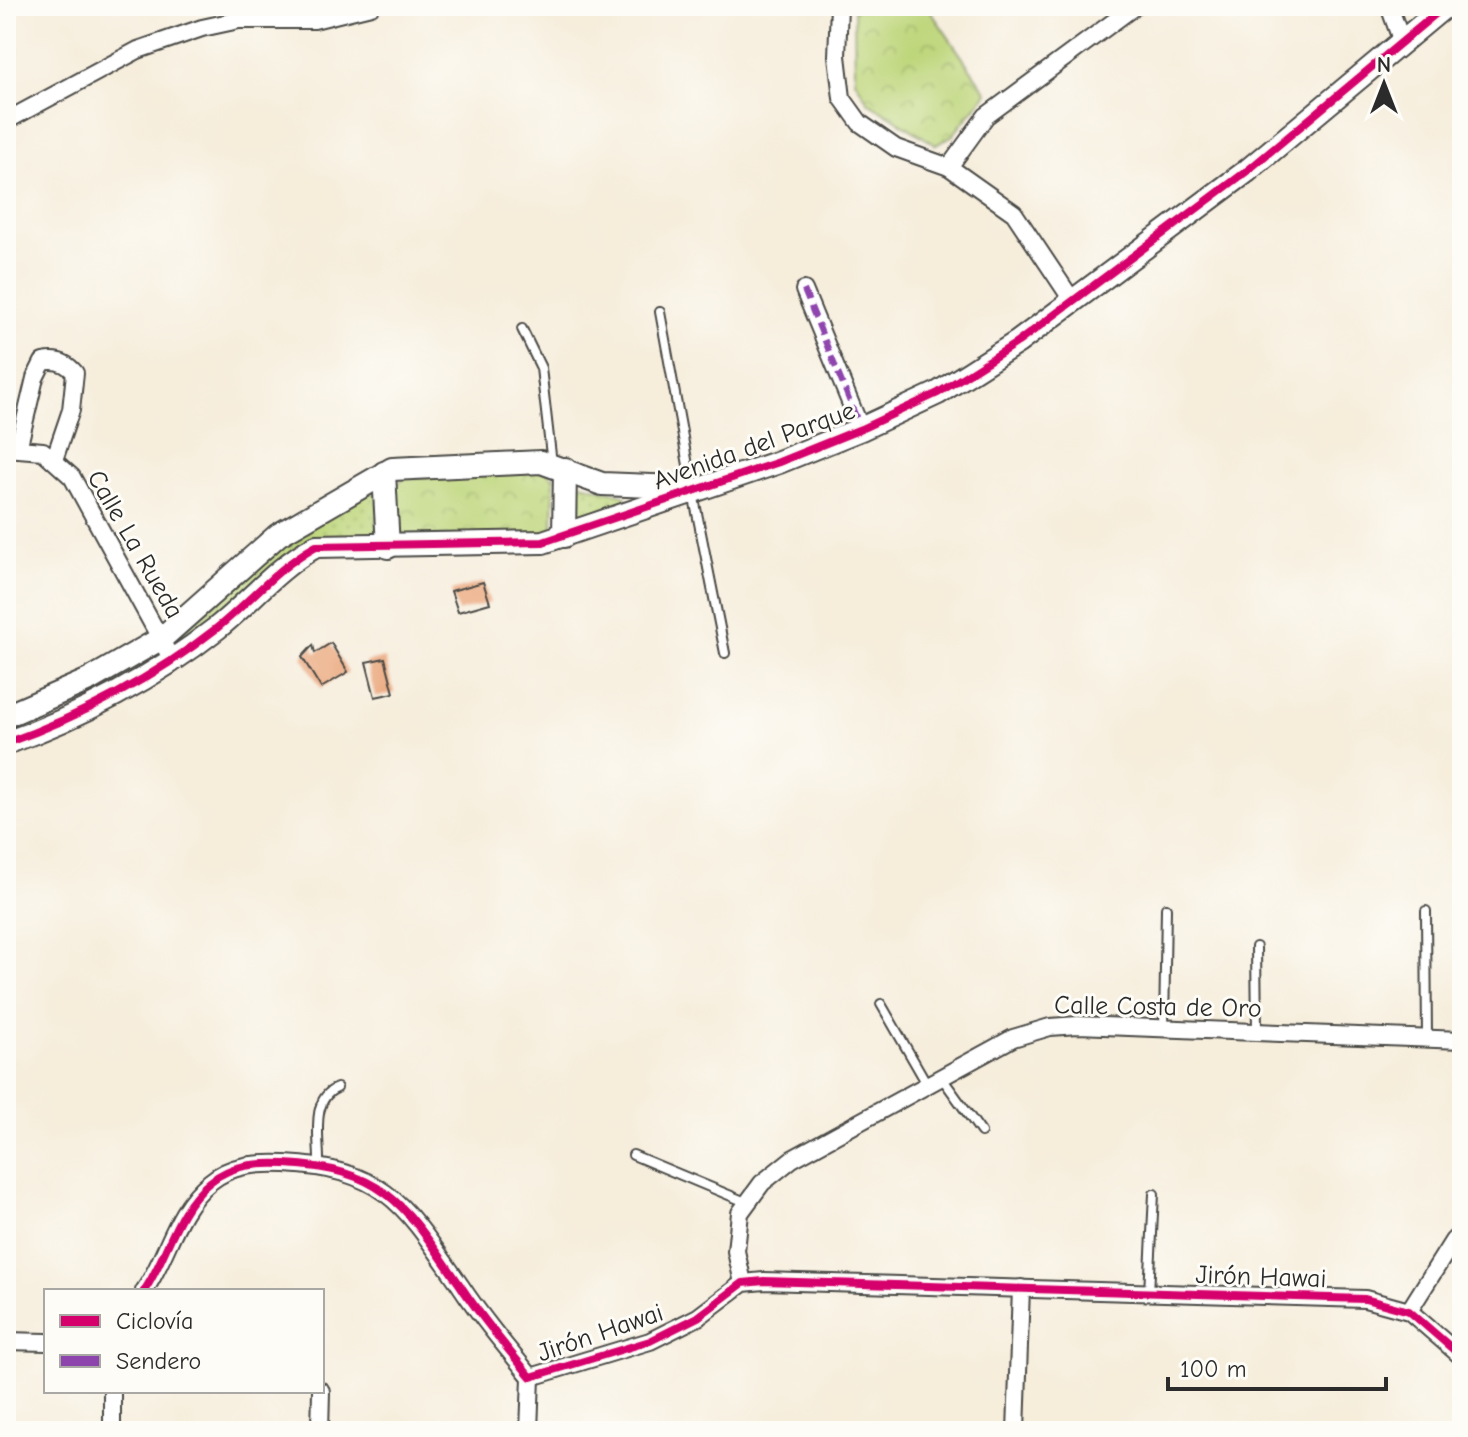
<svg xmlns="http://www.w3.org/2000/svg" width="1468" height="1437" viewBox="0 0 1468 1437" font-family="'Comic Neue',sans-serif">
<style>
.grass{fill:url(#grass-dots);stroke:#748052;stroke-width:2}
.park{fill:url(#park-crowns);stroke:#748052;stroke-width:2}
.building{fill:#e9a274}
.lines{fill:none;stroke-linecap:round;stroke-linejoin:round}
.lane-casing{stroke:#494845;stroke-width:12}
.street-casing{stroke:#494845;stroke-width:20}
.secondary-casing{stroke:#494845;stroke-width:26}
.lane{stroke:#fff;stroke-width:8}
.street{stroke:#fff;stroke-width:16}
.secondary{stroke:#fff;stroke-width:22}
.quiet{stroke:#8e44ad;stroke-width:6;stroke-dasharray:12 6;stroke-linecap:butt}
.cycleway-casing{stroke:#fdfcf7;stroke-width:13}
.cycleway{stroke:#d6006c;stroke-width:8}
.labels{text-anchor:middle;stroke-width:6;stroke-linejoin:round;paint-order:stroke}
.street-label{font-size:26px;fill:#2b2b2b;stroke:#fdfcf7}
</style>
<defs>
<pattern id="grass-dots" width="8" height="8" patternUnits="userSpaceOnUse" patternTransform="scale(2)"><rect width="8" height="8" fill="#bed67a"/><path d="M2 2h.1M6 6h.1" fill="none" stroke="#a3b86a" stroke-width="1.8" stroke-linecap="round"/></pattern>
<pattern id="park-crowns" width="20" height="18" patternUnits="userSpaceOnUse" patternTransform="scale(2)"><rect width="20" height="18" fill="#bed67a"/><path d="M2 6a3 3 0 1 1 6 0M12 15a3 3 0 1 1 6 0" fill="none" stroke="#a3b86a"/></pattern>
</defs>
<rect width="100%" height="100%" fill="#fdfcf7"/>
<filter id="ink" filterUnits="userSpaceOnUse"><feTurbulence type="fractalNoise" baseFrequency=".0125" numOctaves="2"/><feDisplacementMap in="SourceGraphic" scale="16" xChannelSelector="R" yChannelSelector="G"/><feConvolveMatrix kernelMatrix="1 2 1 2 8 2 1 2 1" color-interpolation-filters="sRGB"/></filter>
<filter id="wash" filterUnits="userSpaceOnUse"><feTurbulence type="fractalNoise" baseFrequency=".006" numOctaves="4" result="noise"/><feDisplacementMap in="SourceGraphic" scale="32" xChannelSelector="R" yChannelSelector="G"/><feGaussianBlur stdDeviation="1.8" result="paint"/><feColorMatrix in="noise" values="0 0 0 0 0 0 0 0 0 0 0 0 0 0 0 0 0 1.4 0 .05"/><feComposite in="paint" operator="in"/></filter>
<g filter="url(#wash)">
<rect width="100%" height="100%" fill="#f6eddb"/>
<g class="grass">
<path d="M574,482L624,495L629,503L583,521L571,519Z"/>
<path d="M372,492L378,495L376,539L284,557L175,649L171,643L286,538Z"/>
</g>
<g class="park">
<path d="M854,6H927L987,93L953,135L936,145L868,102L855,80Z"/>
<path d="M545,470L554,478L553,528L549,534L407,537L398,533L394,486L405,478Z"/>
</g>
<g id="blocks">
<g class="building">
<path d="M483,582L490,603L458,612L451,591Z"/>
<path d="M331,643L348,672L321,688L302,657L313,645L315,653Z"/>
<path d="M385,658L394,693L375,697L366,662Z"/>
</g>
</g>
</g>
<g filter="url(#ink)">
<use href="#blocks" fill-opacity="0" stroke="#494845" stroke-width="2"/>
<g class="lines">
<g class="lane-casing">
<g id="lane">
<path d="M660,312L692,487"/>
<path d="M522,329L541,368L552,464"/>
<path d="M693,493L725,653"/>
<path d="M1460,846L1462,883"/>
<path d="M1426,911L1427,1038"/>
<path d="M1256,947L1257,1031"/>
<path d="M881,1004L927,1084"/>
<path d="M1164,1028L1166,908"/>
<path d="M942,1078L981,1132"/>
<path d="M633,1155L748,1203"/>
<path d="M319,1160C319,1137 311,1098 337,1088"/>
<path d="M1149,1293L1154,1194"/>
</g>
</g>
<g class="street-casing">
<g id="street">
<path d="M839,6L837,56L842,98L860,123L896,148L949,167L1014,213L1072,300"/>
<path d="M1389,6L1402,42"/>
<path d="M6,121L138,50L202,28L239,20H314L371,6"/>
<path d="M949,167L986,116L1135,6"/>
<path d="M804,290L861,429"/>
<path d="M6,448L43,451L72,477L172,660"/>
<path d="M18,449L35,378L43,362C56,359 67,363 75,373L71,410L54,460"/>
<path d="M743,1283L736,1251L740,1213L762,1183L792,1159L1013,1038L1050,1027L1078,1025L1462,1040"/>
<path d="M144,1291C168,1256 175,1210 210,1182C232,1164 257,1163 285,1164C387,1169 406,1207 460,1285C481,1317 506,1347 531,1377L650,1341L698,1317L743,1283L764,1281L1365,1299L1409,1311L1462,1357"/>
<path d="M1409,1311L1453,1241L1462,1232"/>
<path d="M6,1341L46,1342"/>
<path d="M112,1431V1391"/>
<path d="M320,1431L321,1391"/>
<path d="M529,1431L531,1377"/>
<path d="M1016,1431L1021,1288"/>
</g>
</g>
<g class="secondary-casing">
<g id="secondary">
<path d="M384,473L388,547"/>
<path d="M564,536L565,469"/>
<path d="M6,716L89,680L162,638L278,535L392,469L541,462L602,484L677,487"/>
<path d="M6,743C80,717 155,677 217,628C252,600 275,569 316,546L543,542L779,462L861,429L938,393L1018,342L1247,171L1445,6"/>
</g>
</g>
<use href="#lane" class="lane"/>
<use href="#street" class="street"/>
<use href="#secondary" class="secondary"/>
<path class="quiet" d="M804,290L861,429"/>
<g class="cycleway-casing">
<g id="cycleway">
<path d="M6,743C80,717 155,677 217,628C252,600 275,569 316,546L543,542L779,462L861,429L938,393L1018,342L1247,171L1445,6"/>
<path d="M144,1291C168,1256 175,1210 210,1182C232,1164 257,1163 285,1164C387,1169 406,1207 460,1285C481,1317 506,1347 531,1377L650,1341L698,1317L743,1283L764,1281L1365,1299L1409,1311L1462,1357"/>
</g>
</g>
<use href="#cycleway" class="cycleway"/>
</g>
</g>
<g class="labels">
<g class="street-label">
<text transform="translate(754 445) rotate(-20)" y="9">Avenida del Parque</text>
<text transform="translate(136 544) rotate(60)" y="9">Calle La Rueda</text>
<text transform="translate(1158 1006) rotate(1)" y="9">Calle Costa de Oro</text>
<text transform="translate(1261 1276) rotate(2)" y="9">Jirón Hawai</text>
<text transform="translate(600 1332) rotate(-19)" y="9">Jirón Hawai</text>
</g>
</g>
<rect width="1468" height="1437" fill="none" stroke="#fdfcf7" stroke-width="32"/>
<rect x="44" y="1289" width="280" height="104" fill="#fdfcf7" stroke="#a9a8a5" stroke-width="2"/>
<rect x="60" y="1315" width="40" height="12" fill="#d6006c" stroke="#a9a8a5" stroke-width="2"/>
<text x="116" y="1329" font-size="24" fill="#2b2b2b">Ciclovía</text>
<rect x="60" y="1355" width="40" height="12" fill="#8e44ad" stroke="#a9a8a5" stroke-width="2"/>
<text x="116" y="1369" font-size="24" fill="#2b2b2b">Sendero</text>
<g transform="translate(1384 84)" stroke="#fdfcf7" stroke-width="6" paint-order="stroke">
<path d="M0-6L14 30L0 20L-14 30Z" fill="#2b2b2b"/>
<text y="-12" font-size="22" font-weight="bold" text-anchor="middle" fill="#2b2b2b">N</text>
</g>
<path d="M1168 1377v12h218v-12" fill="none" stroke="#2b2b2b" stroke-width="4"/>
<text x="1180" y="1377" font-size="24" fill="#2b2b2b" stroke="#fdfcf7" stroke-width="6" paint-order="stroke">100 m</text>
</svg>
